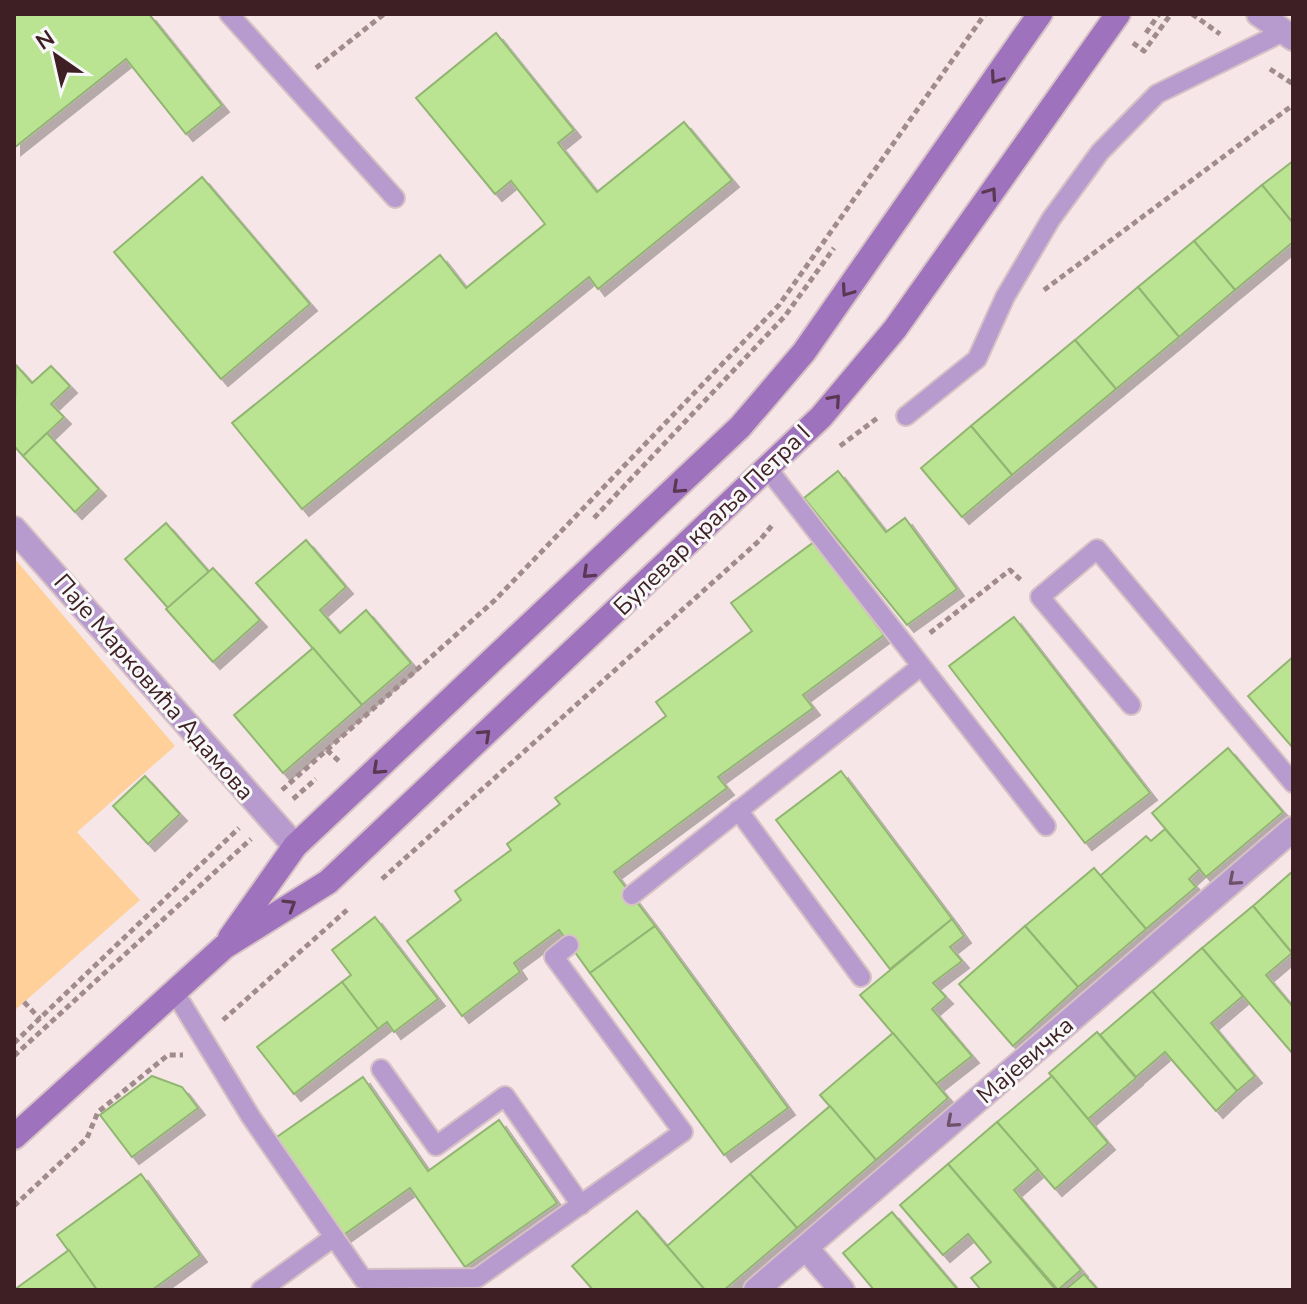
<svg xmlns="http://www.w3.org/2000/svg" width="1307" height="1304" viewBox="0 0 1307 1304" font-family="'Nunito Sans',sans-serif">
<style>
.green{fill:#ffd09a}
.building{fill:#bae492;stroke:#93b573;stroke-width:2;filter:url(#shadow)}
.lines{fill:none;stroke-linecap:round;stroke-linejoin:round}
.lane-casing{stroke:#d6c2c4;stroke-width:22}
.street-casing{stroke:#d6c2c4;stroke-width:28}
.secondary-casing{stroke:#d6c2c4;stroke-width:28}
.path{stroke:#a28b8d;stroke-width:5;stroke-dasharray:6 4;stroke-linecap:butt}
.lane{stroke:#b89bce;stroke-width:18}
.street{stroke:#b89bce;stroke-width:24}
.secondary{stroke:#9f72be;stroke-width:24}
.oneway{stroke:#5b3852}
.oneway2{stroke:#6f5168}
.labels{text-anchor:middle;stroke-width:6;stroke-linejoin:round;paint-order:stroke}
.street-label{font-size:24px;fill:#3e1f24;stroke:#f8f8f8}
</style>
<defs>
<filter id="shadow"><feDropShadow dx="7" dy="7" stdDeviation="0" flood-color="#0004"/></filter>
</defs>
<rect width="100%" height="100%" fill="#f7e6e7"/>
<path class="green" d="M14,558L175,746L77,832L140,900L14,1011Z"/>
<g class="building">
<path d="M14,14H149L222,105L186,134L126,59L14,148Z"/>
<path d="M496,33L574,130L558,143L597,192L684,122L732,180L598,289L589,277L302,509L232,423L440,255L466,288L545,224L511,181L495,194L416,98Z"/>
<path d="M1293,161V223L1262,185Z"/>
<path d="M202,177L310,304L221,379L114,252Z"/>
<path d="M1262,185L1293,223V242L1235,290L1194,241Z"/>
<path d="M1194,241L1235,290L1179,337L1138,287Z"/>
<path d="M1138,287L1179,337L1116,389L1075,340Z"/>
<path d="M1075,340L1116,389L1012,475L971,426Z"/>
<path d="M16,365L32,383L51,366L70,386L51,404L64,417L23,456L14,446Z"/>
<path d="M971,426L1012,475L962,517L921,468Z"/>
<path d="M47,433L99,489L75,512L23,456Z"/>
<path d="M838,471L886,532L905,518L957,589L907,625L804,498Z"/>
<path d="M166,523L209,572L168,608L125,559Z"/>
<path d="M306,540L346,587L320,610L340,633L366,610L411,663L362,705L256,583Z"/>
<path d="M814,542L884,635L803,695L813,708L718,777L727,788L614,872L655,926L590,973L559,930L514,963L520,972L462,1016L407,941L461,900L455,891L511,850L507,844L560,804L555,798L666,716L656,702L752,631L731,603Z"/>
<path d="M213,568L260,620L213,662L166,609Z"/>
<path d="M1014,617L1150,793L1085,843L949,666Z"/>
<path d="M313,648L362,705L283,773L234,715Z"/>
<path d="M1293,657V748L1248,696Z"/>
<path d="M1228,748L1283,812L1206,877L1152,813Z"/>
<path d="M841,771L952,919L890,969L776,820Z"/>
<path d="M145,776L180,814L148,844L113,806Z"/>
<path d="M1165,829L1200,869L1189,879L1196,887L1146,929L1100,876L1146,836L1151,841Z"/>
<path d="M1094,868L1146,929L1078,987L1025,926Z"/>
<path d="M1293,871V954L1253,906Z"/>
<path d="M1253,906L1292,953L1266,975L1293,1007V1054L1202,948Z"/>
<path d="M375,917L438,999L394,1032L387,1022L378,1029L342,982L351,975L332,950Z"/>
<path d="M952,919L964,936L950,947L962,961L933,983L946,997L932,1009L972,1056L936,1084L860,995Z"/>
<path d="M655,926L788,1108L724,1155L590,973Z"/>
<path d="M1025,926L1078,987L1013,1046L959,984Z"/>
<path d="M1202,948L1243,996L1211,1023L1255,1076L1237,1091L1152,991Z"/>
<path d="M342,982L378,1029L294,1094L257,1047Z"/>
<path d="M1152,991L1237,1091L1216,1111L1165,1052L1136,1077L1100,1035Z"/>
<path d="M1097,1032L1136,1078L1088,1119L1049,1073Z"/>
<path d="M893,1033L948,1098L876,1160L820,1095Z"/>
<path d="M152,1076L182,1087L198,1108L132,1157L100,1115Z"/>
<path d="M1052,1076L1108,1143L1055,1189L997,1122Z"/>
<path d="M363,1077L428,1171L499,1120L557,1203L465,1267L410,1188L342,1236L274,1139Z"/>
<path d="M830,1106L876,1160L797,1228L750,1174Z"/>
<path d="M997,1122L1038,1169L1014,1190L1081,1270L1058,1290L948,1164Z"/>
<path d="M948,1164L1056,1290H981L971,1278L991,1262L968,1234L943,1255L900,1205Z"/>
<path d="M141,1174L200,1255L152,1290H97L57,1235Z"/>
<path d="M750,1174L797,1228L724,1290H705L667,1246Z"/>
<path d="M637,1211L667,1246L705,1290H593L572,1266Z"/>
<path d="M892,1212L958,1290H874L843,1253Z"/>
<path d="M69,1250L97,1290H14Z"/>
<path d="M1084,1274L1098,1290H1065Z"/>
</g>
<g class="lines">
<g class="lane-casing">
<g id="lane">
<path d="M229,14L395,198"/>
<path d="M906,416L977,359L1005,297L1051,219L1100,152L1157,94L1283,32"/>
<path d="M768,469L1046,826"/>
<path d="M1131,705L1040,597L1097,549L1293,783"/>
<path d="M738,810L861,977"/>
<path d="M632,895L920,667"/>
<path d="M174,991L251,1117L363,1279L477,1278L683,1132L554,957L569,945"/>
<path d="M381,1069L436,1146L505,1096L581,1205"/>
<path d="M261,1290L334,1237"/>
</g>
</g>
<g class="street-casing">
<g id="street">
<path d="M1259,14L1293,38"/>
<path d="M14,529L295,846"/>
<path d="M806,1248L842,1290"/>
<path d="M756,1290L1293,829"/>
</g>
</g>
<g class="secondary-casing">
<g id="secondary">
<path d="M230,938L295,846L740,427L804,352L1040,14"/>
<path d="M14,1137L224,947L328,882L821,417L895,329L1118,14"/>
</g>
</g>
<g class="path">
<path d="M1192,14L1220,34"/>
<path d="M1146,33L1159,14"/>
<path d="M1133,43L1144,51L1171,14"/>
<path d="M316,68L384,14"/>
<path d="M1270,69L1293,84"/>
<path d="M1044,290L1293,105"/>
<path d="M840,446L880,416"/>
<path d="M594,518L785,316L834,248"/>
<path d="M930,633L1010,570L1022,581"/>
<path d="M327,750L341,763"/>
<path d="M282,790L495,600L779,305L985,14"/>
<path d="M293,799L316,779"/>
<path d="M382,879L760,540L774,523"/>
<path d="M24,1002L40,1019"/>
<path d="M223,1020L347,910"/>
<path d="M14,1043L239,828"/>
<path d="M14,1056L251,839"/>
<path d="M14,1206L87,1138L98,1112L168,1055H183"/>
</g>
<use href="#lane" class="lane"/>
<use href="#street" class="street"/>
<use href="#secondary" class="secondary"/>
</g>
<defs><path id="oneway-chevron" d="M-2-3.5L2.5 0L-2 3.5" fill="none" stroke-width="1.6" stroke-linecap="round" stroke-linejoin="round" transform="scale(2)"/></defs>
<g class="oneway">
<use href="#oneway-chevron" transform="translate(996 78) rotate(125)"/>
<use href="#oneway-chevron" transform="translate(991 193) rotate(-55)"/>
<use href="#oneway-chevron" transform="translate(847 291) rotate(125)"/>
<use href="#oneway-chevron" transform="translate(835 400) rotate(-49)"/>
<use href="#oneway-chevron" transform="translate(678 488) rotate(137)"/>
<use href="#oneway-chevron" transform="translate(588 573) rotate(137)"/>
<use href="#oneway-chevron" transform="translate(485 735) rotate(-43)"/>
<use href="#oneway-chevron" transform="translate(378 769) rotate(137)"/>
<use href="#oneway-chevron" transform="translate(290 905) rotate(-32)"/>
</g>
<g class="oneway2">
<use href="#oneway-chevron" transform="translate(1234 880) rotate(139)"/>
<use href="#oneway-chevron" transform="translate(952 1122) rotate(139)"/>
</g>
<g class="labels">
<g class="street-label">
<text transform="translate(712 520) rotate(-44)" y="8">Булевар краља Петра I</text>
<text transform="translate(154 687) rotate(49)" y="8">Паје Марковића Адамова</text>
<text transform="translate(1025 1060) rotate(-41)" y="8">Мајевичка</text>
</g>
</g>
<rect width="1307" height="1304" fill="none" stroke="#3e1f24" stroke-width="32"/>
<g transform="translate(56 56) rotate(326)" stroke="#f8f8f8" stroke-width="6" paint-order="stroke">
<path d="M0-6L14 30L0 20L-14 30Z" fill="#3e1f24"/>
<text y="-12" font-size="22" font-weight="bold" text-anchor="middle" fill="#3e1f24">N</text>
</g>
</svg>
